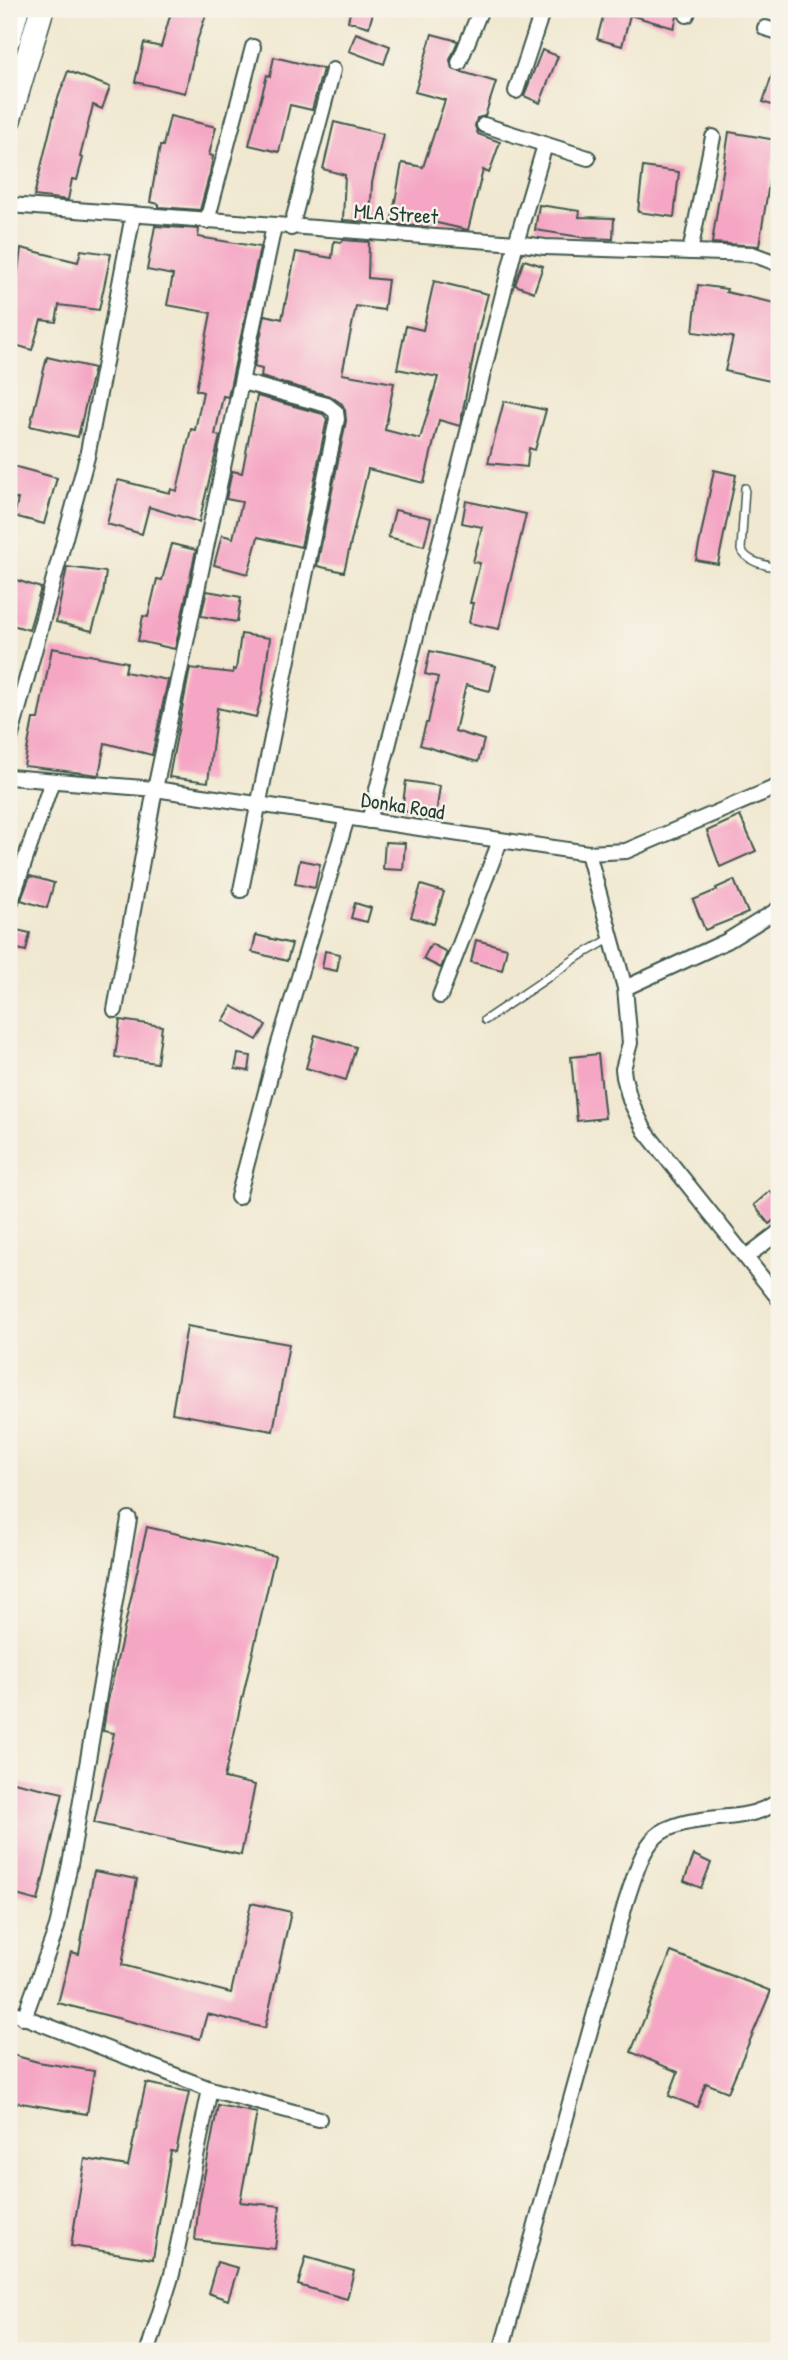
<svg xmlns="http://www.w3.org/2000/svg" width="788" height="2360" viewBox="0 0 788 2360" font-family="'Patrick Hand',sans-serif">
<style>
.building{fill:#f5a6c4}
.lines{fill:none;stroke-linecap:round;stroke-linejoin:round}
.service-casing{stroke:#3e574b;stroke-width:10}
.minor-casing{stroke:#3e574b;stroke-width:18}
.primary-casing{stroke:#3e574b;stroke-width:26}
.service{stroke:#fff;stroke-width:7}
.minor{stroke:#fff;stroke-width:14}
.primary{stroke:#fff;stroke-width:23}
.labels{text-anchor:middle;stroke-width:5;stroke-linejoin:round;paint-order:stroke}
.street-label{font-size:21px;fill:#1f3d34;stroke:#f7f3e8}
</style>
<rect width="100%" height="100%" fill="#f7f3e8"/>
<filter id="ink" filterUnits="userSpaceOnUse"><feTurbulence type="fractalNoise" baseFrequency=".0143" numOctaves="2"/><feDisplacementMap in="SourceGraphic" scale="14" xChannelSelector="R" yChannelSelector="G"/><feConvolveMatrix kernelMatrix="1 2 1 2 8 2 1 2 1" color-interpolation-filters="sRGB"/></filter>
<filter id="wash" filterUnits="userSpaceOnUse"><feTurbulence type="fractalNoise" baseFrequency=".00686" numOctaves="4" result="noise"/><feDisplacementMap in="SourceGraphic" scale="28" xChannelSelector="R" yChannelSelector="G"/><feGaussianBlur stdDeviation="1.57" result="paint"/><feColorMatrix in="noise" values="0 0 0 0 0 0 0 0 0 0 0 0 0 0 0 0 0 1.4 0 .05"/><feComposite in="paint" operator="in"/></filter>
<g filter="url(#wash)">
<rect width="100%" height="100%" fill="#f0e8d0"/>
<g id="blocks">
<g class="building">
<path d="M172,9H185L206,15L197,41L185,93L135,82L144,43L161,47Z"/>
<path d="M351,9H374L369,27L348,21Z"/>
<path d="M605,9L622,10L679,9L674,28L630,15L622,46L597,39Z"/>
<path d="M356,33L390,46L384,64L349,51Z"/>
<path d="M432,34L458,41L450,60L452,69L496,82L485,116L477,118L475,126L478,134L500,142L489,173L483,170L468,230L428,221L427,227L391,224L402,163L423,167L445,100L415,92Z"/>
<path d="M542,50L558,56L540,103L524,96Z"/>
<path d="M274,57L323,69L312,110L290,105L279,152L249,145L267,75L270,76Z"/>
<path d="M777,60H779V108L763,102Z"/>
<path d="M68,71L110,87L102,109L93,105L80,157L83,158L77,180L72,179L68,200L34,196L57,101Z"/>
<path d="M170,116L216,127L209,155L213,156L210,173L200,210L159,207V204L150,202L160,146H163Z"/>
<path d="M334,122L383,134L372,183L370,222L343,220L345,175L323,169Z"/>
<path d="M729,132L776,140L759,246L712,243Z"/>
<path d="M643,167L679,172L674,217L638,212Z"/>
<path d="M539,205L580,211L579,217L614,218L613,239L587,238L535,230Z"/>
<path d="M155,226L199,229L198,237L260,247L228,397L223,396L215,435L220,436L199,522L149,507L142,534L107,524L118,480L170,493L171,489L177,491L191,429L195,430L203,392L196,390L211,313L167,305L173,275L147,270Z"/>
<path d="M343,240L369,242L368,278L388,280L384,310L356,306L342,374L394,383L385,430L420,439L438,377L397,369L406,326L423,330L434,281L488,294L478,332L460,426L439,420L424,483L368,469L344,572L317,566L346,421L345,410L342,404L330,396L261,377L262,369L254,367L265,315L282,319L296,252L332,258L334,241L342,242Z"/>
<path d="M21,248L78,262L81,250L111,254L99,310L59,305L56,322L41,320L32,350L9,343V316L12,317Z"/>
<path d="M524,260L543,266L534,292L515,285Z"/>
<path d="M698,285L727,289L726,292L779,304V383L725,371L733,337L693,332Z"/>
<path d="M47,357L94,368L78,437L30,426Z"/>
<path d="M257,396L323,414L327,419L301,547L258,537L248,574L214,565L222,535L233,538L242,502L226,499L232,471L242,473Z"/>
<path d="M504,401L546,410L535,450L529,448L527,467L488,463Z"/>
<path d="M9,465L57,478L44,524L14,516L18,499L9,498Z"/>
<path d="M714,470L736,475L718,564L696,560Z"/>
<path d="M466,501L526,514L499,629L469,623L473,603H470L480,563L473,562L482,527L462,523Z"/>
<path d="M395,510L431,518L424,546L388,537Z"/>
<path d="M172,544L196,550L175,649L138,641L143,616L148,617L157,579L162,580Z"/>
<path d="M67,567L106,572L103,595L92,631L56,622Z"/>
<path d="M13,579L41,588L29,630L9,624V592Z"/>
<path d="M207,591L241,597L237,622L201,616Z"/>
<path d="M241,634L270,638L262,695L256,717L217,708L208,782L169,777L190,668L233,673V669L236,670Z"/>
<path d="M52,648L127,662L125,672L168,680L152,755L105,743L99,775L24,766L33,719H38Z"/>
<path d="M430,651L496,666L490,691L466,685L455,731L484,740L478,762L420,745L426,723H428L438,677L425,674Z"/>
<path d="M406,781L440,786L436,815L402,811Z"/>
<path d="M740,816L756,851L720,867L707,831Z"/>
<path d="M385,842L405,843L403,870L383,869Z"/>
<path d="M300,860L320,864L315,888L295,884Z"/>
<path d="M30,876L54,883L47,908L21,900Z"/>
<path d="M734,880L748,913L705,930L693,900L717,890L716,888Z"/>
<path d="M421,885L444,892L434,924L411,917Z"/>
<path d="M355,903L371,908L367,922L351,918Z"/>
<path d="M12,929L30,933L26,951L9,947Z"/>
<path d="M256,935L292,944L287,961L252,952Z"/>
<path d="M476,940L507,948L502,970L471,962Z"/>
<path d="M431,944L447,952L441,968L423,959Z"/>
<path d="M325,951L340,954L337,971L322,968Z"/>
<path d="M232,1006L266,1025L257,1040L223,1021Z"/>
<path d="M120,1020L162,1026L157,1063L115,1057Z"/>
<path d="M315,1035L356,1047L346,1080L306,1068Z"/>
<path d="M238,1054L251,1056L249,1071L235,1069Z"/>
<path d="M598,1054L605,1118L577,1121L571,1057Z"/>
<path d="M770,1191L779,1203V1216L769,1224L754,1205Z"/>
<path d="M187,1326L289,1344L273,1431L172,1413Z"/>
<path d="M147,1527L275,1556L224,1778L255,1785L241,1855L94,1823L114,1733L103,1731L107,1705Z"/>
<path d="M9,1781L63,1793L38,1901L9,1893Z"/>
<path d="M694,1855L711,1863L701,1888L684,1881Z"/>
<path d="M94,1871L137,1879L122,1965L231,1993L251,1903L291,1912L265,2028L207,2014L200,2039L58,2003L71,1952L79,1954Z"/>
<path d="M671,1952L771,1991L728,2092L706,2083L697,2107L669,2096L678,2072L631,2052Z"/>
<path d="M9,2054L38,2062L94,2071L87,2114L9,2101Z"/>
<path d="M146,2083L189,2092L176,2152L171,2151L153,2259L71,2246L85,2159L128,2166Z"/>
<path d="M218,2105L257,2113L240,2202L280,2206L275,2249L195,2240L199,2203Z"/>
<path d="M306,2257L354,2271L347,2299L298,2285Z"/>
<path d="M217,2262L238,2268L228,2300L208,2293Z"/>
</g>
</g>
</g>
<g filter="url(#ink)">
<use href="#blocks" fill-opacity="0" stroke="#3e574b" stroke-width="2"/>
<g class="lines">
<g class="service-casing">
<g id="service">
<path d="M745,488L741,550C749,563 765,565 779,568"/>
<path d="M485,1020L578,957L613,937"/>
</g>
</g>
<g class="minor-casing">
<g id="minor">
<path d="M687,15L689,9"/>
<path d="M765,28L779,32"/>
<path d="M459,63L481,9"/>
<path d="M516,91L543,9"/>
<path d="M484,125L588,158"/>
<path d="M9,205L516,243L545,247L752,254L779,264"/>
<path d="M207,221L253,47"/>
<path d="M291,228L333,70"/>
<path d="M690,252L713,137"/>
<path d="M9,743L87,457L133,215"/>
<path d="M9,777L155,789L588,853L626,851L779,786"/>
<path d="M369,821L516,243L545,145"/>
<path d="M588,853L625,988L630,1043L623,1069L624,1077L630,1100L645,1131L779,1299"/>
<path d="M241,890L337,419L336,412L327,405L242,382"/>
<path d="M9,907L52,781"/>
<path d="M625,988L727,941L779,909"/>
<path d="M440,996L500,841"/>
<path d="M115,1010L155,789L274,226"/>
<path d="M238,1197L277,1050L347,818"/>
<path d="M746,1257L779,1232"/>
<path d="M9,2011L210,2089L172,2274L148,2351"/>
<path d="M24,2018L57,1927L71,1859L129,1519"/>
<path d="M210,2089L319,2119"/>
<path d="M501,2351L625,1905C648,1833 650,1824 728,1817C747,1815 763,1812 779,1801"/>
</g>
</g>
<g class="primary-casing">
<g id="primary">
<path d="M9,38L17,9"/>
<path d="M9,120L42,9"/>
</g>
</g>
<use href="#service" class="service"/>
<use href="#minor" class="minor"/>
<use href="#primary" class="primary"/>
</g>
</g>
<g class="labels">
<g class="street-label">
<text transform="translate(396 214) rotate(4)" y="7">MLA Street</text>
<text transform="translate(403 806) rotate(9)" y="7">Donka Road</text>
</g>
</g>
<rect width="788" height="2360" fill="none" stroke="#f7f3e8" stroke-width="35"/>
</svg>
